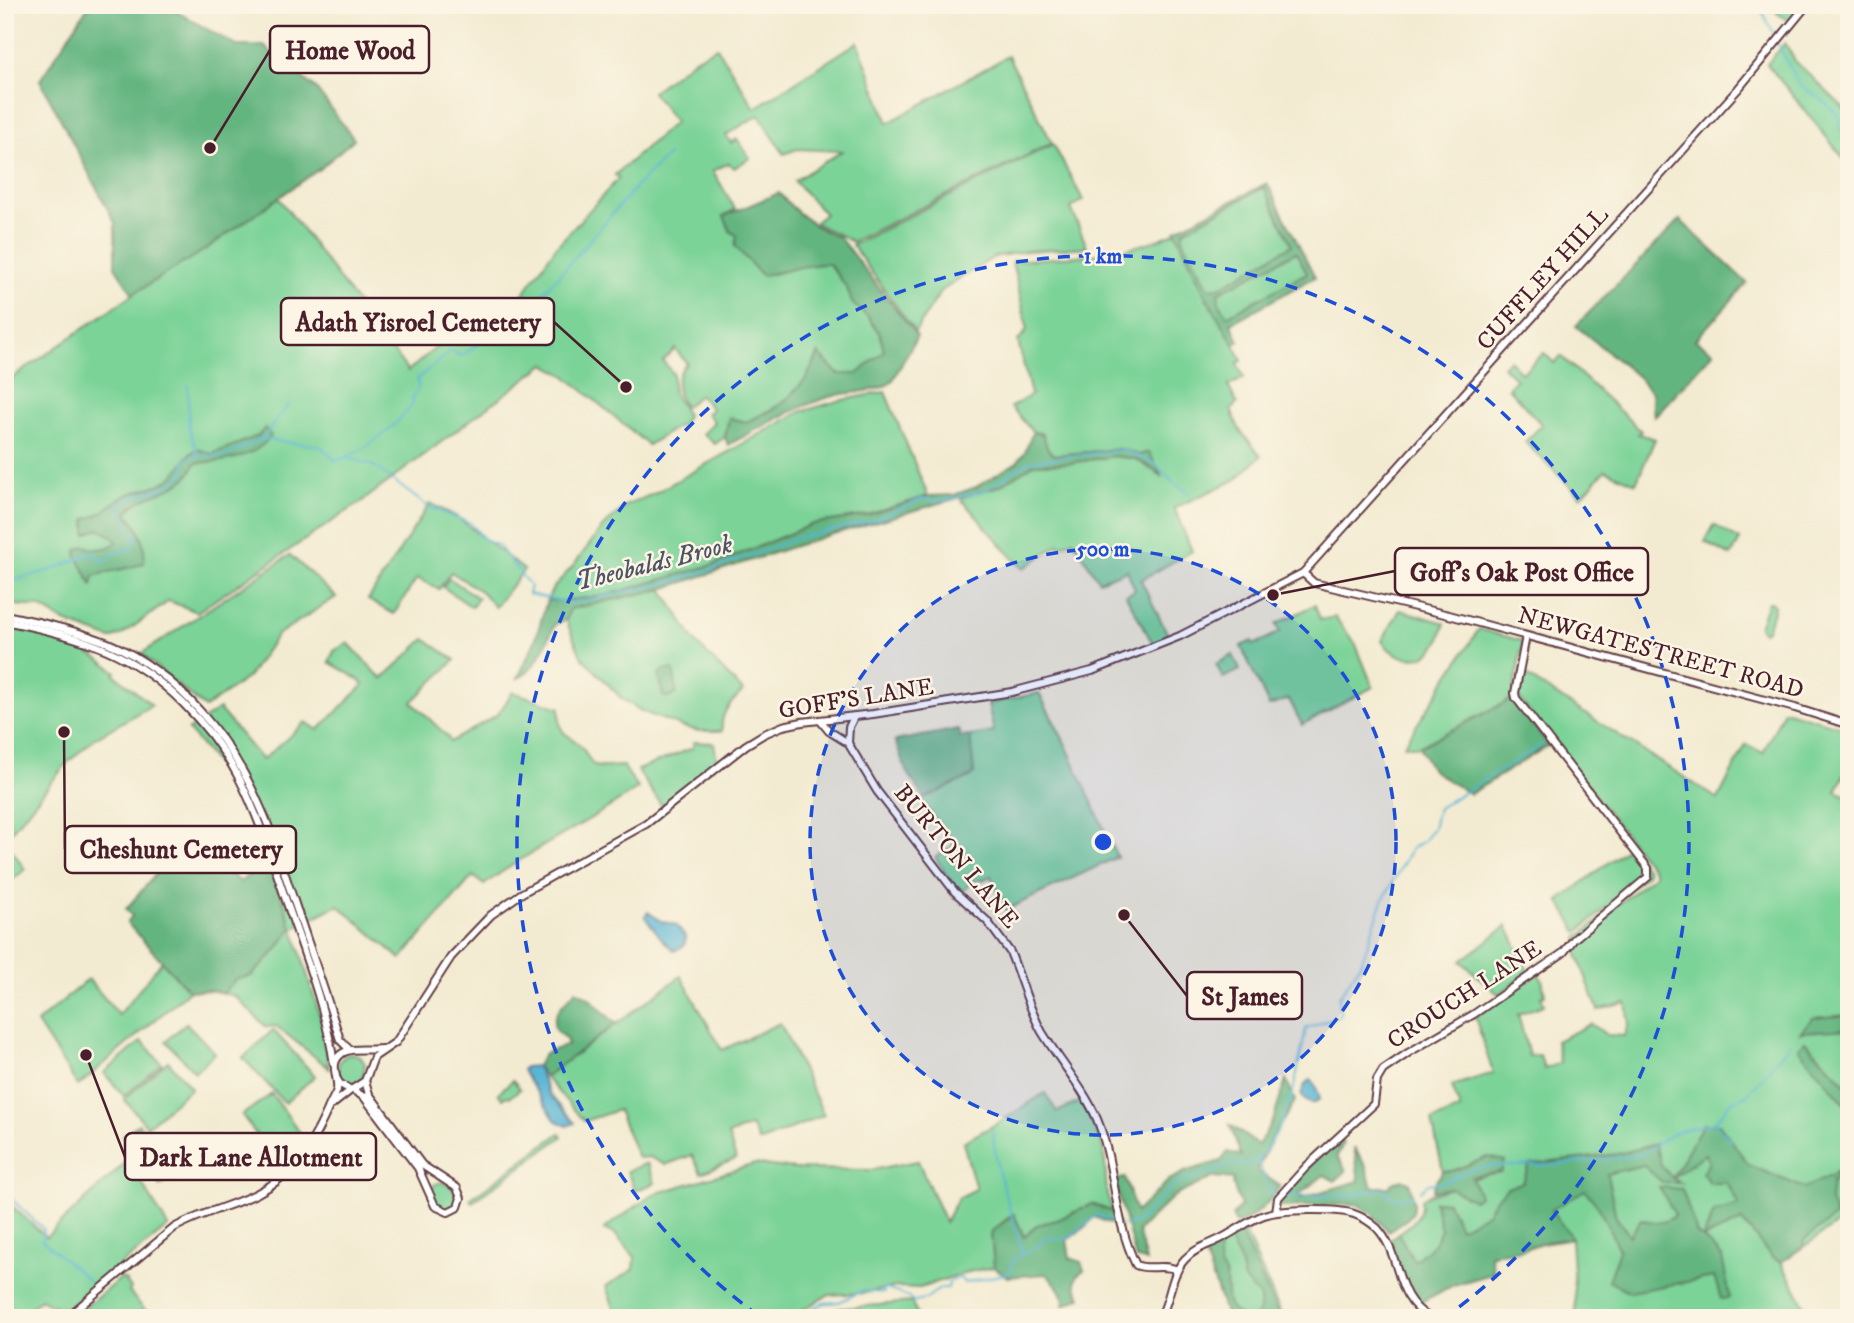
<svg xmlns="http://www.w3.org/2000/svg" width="1854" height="1323" viewBox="0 0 1854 1323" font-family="'IM FELL DW Pica',serif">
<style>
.green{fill:#7bd398;stroke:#627962;stroke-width:2}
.forest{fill:#64b580;stroke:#576a56;stroke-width:2;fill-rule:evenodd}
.water{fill:#55b4d4;stroke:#506a80;stroke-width:2}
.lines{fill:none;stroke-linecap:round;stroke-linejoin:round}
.stream{stroke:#55b4d4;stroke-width:2}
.tertiary-casing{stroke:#633e44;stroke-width:10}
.secondary-casing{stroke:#633e44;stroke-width:10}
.tertiary{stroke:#fff;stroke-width:6}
.secondary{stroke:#fff;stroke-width:6}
.ring{fill:none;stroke:#1d4ed8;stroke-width:3.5;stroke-dasharray:12 9}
.labels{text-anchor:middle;stroke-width:5;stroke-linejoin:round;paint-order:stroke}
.street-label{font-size:24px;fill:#4a1f2b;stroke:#fcf5e5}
.water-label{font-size:26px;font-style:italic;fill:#4e5366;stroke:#fcf5e5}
.centre{fill:#1d4ed8;stroke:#fcf5e5;stroke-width:3.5}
.ring-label{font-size:21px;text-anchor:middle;font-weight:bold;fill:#1d4ed8;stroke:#fcf5e5;stroke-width:5;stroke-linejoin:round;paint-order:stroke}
.leader{fill:none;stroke:#4a1f2b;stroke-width:2.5}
.callout-dot{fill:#4a1f2b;stroke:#fcf5e5;stroke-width:2.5}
.callout{fill:#fcf5e5;stroke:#4a1f2b;stroke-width:2.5}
.callout-label{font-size:26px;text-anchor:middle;font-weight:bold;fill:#4a1f2b}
</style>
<rect width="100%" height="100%" fill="#fcf5e5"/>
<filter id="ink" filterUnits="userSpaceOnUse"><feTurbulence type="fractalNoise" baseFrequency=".0143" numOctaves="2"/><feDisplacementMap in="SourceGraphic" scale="14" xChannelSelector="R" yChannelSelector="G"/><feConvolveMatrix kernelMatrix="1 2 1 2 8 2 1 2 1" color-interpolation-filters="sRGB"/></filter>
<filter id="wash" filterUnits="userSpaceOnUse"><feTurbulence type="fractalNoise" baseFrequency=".00686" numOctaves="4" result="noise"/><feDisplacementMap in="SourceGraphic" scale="28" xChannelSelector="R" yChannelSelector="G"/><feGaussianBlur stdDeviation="1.57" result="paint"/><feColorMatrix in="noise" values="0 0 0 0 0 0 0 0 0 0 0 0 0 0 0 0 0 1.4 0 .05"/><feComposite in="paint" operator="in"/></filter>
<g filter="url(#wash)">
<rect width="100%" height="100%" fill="#f3ebd1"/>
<g class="green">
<path d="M1776,5H1802L1788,21L1776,12Z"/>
<path d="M858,42L888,123L1008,56L1052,143L852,242C840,233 826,231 815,222L825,214L794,181L842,151L797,149L784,154L759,115L726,135L731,143L737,139L750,158L734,168L728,163L713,171L735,209L724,216L737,235L773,274L810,263L829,264L847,288L853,303L868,317L880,334L884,351L857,374H838L818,354C814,362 811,372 806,380C791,401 768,412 746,422L729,418L725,437L715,444L703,434L714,422L707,413L712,409L700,395L684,407C675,390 673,377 687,363L675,349L663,361L673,374V392L687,415L683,423L648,445L566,376L545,364L364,500L197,612L169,601L123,634L111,639L65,622L40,607L5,604V383L133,294L206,249L278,197L408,371L445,340L471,330L517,303L555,248L619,178L615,175L675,122L652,92L696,58L717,47L755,108Z"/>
<path d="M1785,43L1795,61L1849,113V165L1767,64Z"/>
<path d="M1053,144L1083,200L1071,208L1087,247L1027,251L994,257L941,291L915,332L852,245Z"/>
<path d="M1264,187L1310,274L1228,319L1239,341L1234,344L1242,361L1237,363L1244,378L1228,386L1237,403L1231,410L1239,429L1261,456L1235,480L1174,508L1192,551L1141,580L1169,637L1153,644L1126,595L1135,590L1127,570L1099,581L1073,540L1061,546L1059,544L1023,569L960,498L999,486L1034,464L1070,463L1114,456L1135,459L1160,475L1139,455L1122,449L1054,455L1047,448L1043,434L1033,432L1011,407L1031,395L1018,341L1025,333L1027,327L1012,261C1055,257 1100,257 1141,245C1184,233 1224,207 1264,187Z"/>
<path d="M1544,353L1554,363L1561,356L1641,431L1638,434L1655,439L1636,483L1605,470L1581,497L1525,442L1542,425L1508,388L1516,379L1503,366L1509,360L1522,373Z"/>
<path d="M885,392L928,496L868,515L813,524L716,564L607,595L562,601L547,600L553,588L573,566L602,528L627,505L653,494L800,412L838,401Z"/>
<path d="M430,503L457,517L524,570L495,607L482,592L451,572L439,589L417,578L394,614L368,600Z"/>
<path d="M1714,525L1740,540L1731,556L1705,542Z"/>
<path d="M290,555L336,597L277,635L248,677L205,708L141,654Z"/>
<path d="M449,578L478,598L472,607L443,587Z"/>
<path d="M662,589L696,643L743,691C730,704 720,712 722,731H699L683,727L641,711L621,698L581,656L566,620L570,609Z"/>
<path d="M1768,602L1773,603L1774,607L1767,630L1763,632L1759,627Z"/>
<path d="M1315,605L1320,620L1335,617L1356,645L1373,687L1302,725L1289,699L1269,706L1241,646L1252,641L1254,645L1280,632L1276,624Z"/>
<path d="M1400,610L1445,623C1443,630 1441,638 1437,645C1422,665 1395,660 1382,641Z"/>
<path d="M5,628C46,632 85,645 116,672L114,674L152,705L95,738L66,764L5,839Z"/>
<path d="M1479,629L1523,641L1512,699L1419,747L1404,745Z"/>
<path d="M425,639L455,660L412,702L448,737L450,742L498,714L513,692L560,708C558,741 567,729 582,748C587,753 589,763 595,766C603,769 616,766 623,766L638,788C588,824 532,848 484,885L473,876L401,959L338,905L293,928L323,1026L329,1068L276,1026L266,1027L235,996L223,993L236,979L251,976L274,953L292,928C283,899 274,870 263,841C246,799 218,764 188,730L219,709L262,760L306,722L318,730L364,685L358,679L329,662L334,651L348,643L382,679Z"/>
<path d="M1233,655L1240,670L1223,678L1216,664Z"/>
<path d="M1522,673L1718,799L1746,744L1763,753L1784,710L1849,729V766L1836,791L1849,797V1216L1781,1262L1812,1318H1576L1571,1238L1541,1243L1521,1250L1490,1254L1494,1273L1453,1285L1421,1302L1389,1240C1404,1229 1424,1220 1421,1199C1432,1192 1442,1192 1453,1187C1471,1179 1481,1175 1501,1171L1504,1161L1488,1157L1452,1171H1443L1432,1121L1460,1109L1452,1086L1493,1073L1475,1017L1538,974L1542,979L1545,995L1541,996L1544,1005L1518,1014L1529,1056L1540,1055L1544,1069L1560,1063L1556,1041L1591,1024L1607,1035L1624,1036L1629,1024L1626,1003L1598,1010L1578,956V938L1654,875V871L1517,696Z"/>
<path d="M1039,693L1064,741L1117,857L1006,910L991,876L983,880H974L963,892L953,885L935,857L955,844L921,800L974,775L970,736L994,732L988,704Z"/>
<path d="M693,742L714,743L717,762L662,806L637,770L693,748Z"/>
<path d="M5,840L25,869L5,887Z"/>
<path d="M1629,847L1647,870L1646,875L1578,932L1559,901Z"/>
<path d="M1507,926L1529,973L1498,994L1461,961Z"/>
<path d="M162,961L189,991L78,1086L37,1023L88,979L119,1015Z"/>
<path d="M681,976L722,1050L780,1023L824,1115L759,1142L751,1126L728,1135L736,1159L701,1173L692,1155L665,1165L650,1157L638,1158L618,1110L584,1121L545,1077Z"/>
<path d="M186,1023L215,1053L195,1072L166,1041Z"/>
<path d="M273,1030L315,1076L285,1103L243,1058Z"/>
<path d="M142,1041L162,1064L124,1096L104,1073Z"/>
<path d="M351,1053L360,1056L365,1064C364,1074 362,1084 350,1086L341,1080C336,1068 337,1058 351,1053Z"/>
<path d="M168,1061L191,1088L147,1126L124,1099Z"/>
<path d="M513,1080L520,1089L510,1097L506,1096L503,1099L498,1093Z"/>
<path d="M1045,1093L1057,1112L1081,1101L1104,1148L1107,1195L1113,1212L1092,1204L1057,1220L1037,1225L1024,1237L1013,1214L991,1232L994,1267L963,1273L920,1288L896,1287L865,1293L828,1295L797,1313L766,1318H618L606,1287L634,1269L635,1257L615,1234L604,1229L654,1194L755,1164L795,1169L871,1170L918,1161L945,1222L958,1198L976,1189L963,1142L1000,1122Z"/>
<path d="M272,1094L306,1141L276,1162L242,1115Z"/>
<path d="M139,1124L162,1157L146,1168L123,1135Z"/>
<path d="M560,1133L562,1137L472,1202L470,1199Z"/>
<path d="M167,1155L180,1172L160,1186L148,1169Z"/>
<path d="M128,1160L168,1227L64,1311L40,1299L22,1318H5V1200L46,1237Z"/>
<path d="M647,1163L655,1183L635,1191L627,1171Z"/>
<path d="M442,1182L452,1187L458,1196L457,1205L446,1209L436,1205L431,1191L435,1184Z"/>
<path d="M1245,1232L1283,1318H1227L1204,1252Z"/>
<path d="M121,1278L125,1280L131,1289L129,1292L152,1318H72Z"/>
<path d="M911,1302L920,1318H820L835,1309Z"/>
</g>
<g class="forest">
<path d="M89,5H165L237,46H264L316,89L354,139L322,167L206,249L133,294L115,267V223L40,80Z"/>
<path d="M1267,183L1315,277L1231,323L1239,341L1234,344L1206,297L1175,230ZM1264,187L1292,245L1220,287L1209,288L1183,239V231ZM1296,252L1307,273L1227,316L1219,302L1218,293Z"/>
<path d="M779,193C796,213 814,228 839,237L917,336L893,380C882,393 853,391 837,395C797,405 764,426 728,445L725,437L729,418L747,422L776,408L789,397L806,379L819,354L838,374H857L884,351L880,334L868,317L852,303L847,288L829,264C805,263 785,273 761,275L735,246L737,235L730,231L724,216Z"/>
<path d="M1680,220L1747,283L1695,340L1714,352L1654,417L1652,393L1638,377L1576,326Z"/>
<path d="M265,428L271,436C254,459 221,462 196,463C193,468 190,474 186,478C169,494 140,494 127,513C140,529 146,542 144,563C126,570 111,570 94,576L92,585L76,555L77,550L85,546C96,551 108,549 117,542L112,536L99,529L86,534V519C108,513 107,505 123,497C140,488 158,489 173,476C183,468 185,454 198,449L212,454L258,436Z"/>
<path d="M1033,432L1043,434L1047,448L1054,455L1122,449L1139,455L1149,452L1162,477L1149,466L1135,459L1114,456L1070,463L1034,464L999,486L823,537L662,589L570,609L566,620L555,624C546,644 539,667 518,678L535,641L547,600L562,601L607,595L716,564L813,524L868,515L928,496L954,495L976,487L1017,462L1025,452Z"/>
<path d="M665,670H673L676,685V694L668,698L663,696L659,674Z"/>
<path d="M1512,699L1549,745L1470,794L1432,770L1419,747Z"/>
<path d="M959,729L960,737L970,736L974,775L925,798L907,773L895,741Z"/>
<path d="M190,834L240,882L260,865L257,845L262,839L292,928L274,953L251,976L236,979L223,993L209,990L189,991L127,923L132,916L126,909Z"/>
<path d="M576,990L589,998L616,1024L545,1077L537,1066L544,1054L568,1044C566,1036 562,1037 557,1031C546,1017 568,1000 576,990Z"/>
<path d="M1849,1015V1029L1800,1032L1813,1018Z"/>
<path d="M1805,1041L1849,1087V1109L1798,1048Z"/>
<path d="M1286,1079L1295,1101C1284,1119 1263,1151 1258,1171L1280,1186C1269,1202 1256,1218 1236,1224L1232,1216L1241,1206L1233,1185L1234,1179L1214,1177L1174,1196L1138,1231L1146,1261L1136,1259L1114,1180L1125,1178L1136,1212L1169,1180L1187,1171L1221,1161L1228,1152L1241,1156L1230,1125L1258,1145L1274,1118Z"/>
<path d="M1703,1124H1719L1749,1165L1804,1188L1833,1175L1849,1160V1172L1832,1181L1830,1201L1836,1216L1804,1240L1803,1247L1781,1262L1772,1258L1742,1221L1703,1238L1722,1257L1730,1298L1721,1299L1714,1277L1630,1292L1608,1281L1619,1250L1599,1208L1585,1190L1551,1210L1572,1238L1541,1243L1521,1250L1490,1254L1494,1273L1453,1285L1421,1302L1409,1292L1389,1240L1398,1233L1414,1261L1434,1244L1441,1229L1434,1201L1448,1202L1460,1228L1487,1213L1495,1200L1507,1188L1523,1182L1529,1165L1618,1154L1655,1144L1661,1165L1672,1178ZM1705,1154L1709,1163L1702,1173L1710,1183H1727L1739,1205L1714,1212L1703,1238L1697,1234L1682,1189L1659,1187L1675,1215C1666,1224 1653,1224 1641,1219L1630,1236L1616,1217L1607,1174L1643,1165L1663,1183H1681L1672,1178Z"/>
<path d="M1339,1137L1343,1144L1337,1156L1346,1171L1335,1181L1324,1175L1297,1196L1300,1198L1359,1181L1354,1147L1366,1167L1372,1187H1390L1391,1184L1402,1179L1409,1182C1418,1216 1417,1213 1388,1231L1372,1214L1357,1204L1280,1207L1278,1202L1317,1157Z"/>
<path d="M1488,1157L1505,1161L1501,1172L1471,1177L1480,1195L1474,1200L1450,1188L1433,1191L1436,1181L1443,1171H1452Z"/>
<path d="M1092,1204L1113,1212L1120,1227L1094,1217L1083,1229L1067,1240L1070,1258L1081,1262L1084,1270C1071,1278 1075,1286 1081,1297L1064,1305C1065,1291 1055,1283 1046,1274L1007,1277L994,1267L991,1232L1014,1214L1024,1237L1037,1225L1057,1220Z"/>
<path d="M1241,1234L1280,1318H1255L1260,1309V1297L1244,1280L1239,1259L1229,1240Z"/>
<path d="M1217,1245C1220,1253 1218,1261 1221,1268C1224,1273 1226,1273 1226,1278C1228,1297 1223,1308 1244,1318H1227L1204,1252Z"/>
</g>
<g class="water">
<path d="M648,912L661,921L676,925L686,938L684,946L674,951L662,939L645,917Z"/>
<path d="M537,1066L549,1094L575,1123L567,1126L555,1120L522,1070L525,1067Z"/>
<path d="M1311,1080L1315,1085L1320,1098C1314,1108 1305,1102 1301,1094L1306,1083Z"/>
</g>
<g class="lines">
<g class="stream">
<path d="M1759,5L1776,38"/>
<path d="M1778,44L1799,85L1820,98L1839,116L1840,129L1849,131"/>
<path d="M513,325L560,345"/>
<path d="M188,385L189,428L198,455"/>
<path d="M262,439L289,404"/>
<path d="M348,458L374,466L427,506L470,523L486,541L498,545L530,586L528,594L571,603L659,585L710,570L801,537L872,521L922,499L942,501L984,491L1029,461L1123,450L1154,463L1175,484L1190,493"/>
<path d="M5,583L57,568L94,552L98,558L105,561L113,554L131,548L137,536L129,529L123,514L117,506L136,495L164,488L183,475L185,460L198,455L226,456L261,439L320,446L336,461C367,451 393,429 413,404L412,398L419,387L417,379L451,351L462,356L482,341L512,325L557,278L638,184L668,155"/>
<path d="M992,1130L998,1169L1023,1254"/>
<path d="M1731,1141L1714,1123L1732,1101L1745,1096L1759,1082L1790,1043"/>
<path d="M1258,1160L1270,1193L1277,1195"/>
<path d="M1420,1191L1428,1184L1443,1182L1473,1169L1497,1166L1554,1165L1620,1158L1644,1153L1675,1132L1714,1123"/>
<path d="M5,1193L43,1229L42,1240L89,1281"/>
<path d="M1285,1196H1350L1379,1189L1388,1192L1389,1196L1399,1199L1407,1196H1413"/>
<path d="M1124,1225C1143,1227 1158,1195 1174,1186C1190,1176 1208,1175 1225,1168C1229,1167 1230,1164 1235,1164C1243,1164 1247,1167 1255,1161C1269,1151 1287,1116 1288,1100L1291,1102C1296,1078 1301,1054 1306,1029L1340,1015L1339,997L1361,963L1383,900L1411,849L1424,840L1433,828L1438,808L1543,744"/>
<path d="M795,1318L824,1303L839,1302L862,1291L884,1293V1288L909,1297L912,1302L925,1299L941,1288H948L949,1282L960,1277L964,1283L1009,1273L1014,1259L1042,1243L1044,1237L1067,1239L1097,1215L1118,1223"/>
</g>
</g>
</g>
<g filter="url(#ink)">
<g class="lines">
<g class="tertiary-casing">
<g id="tertiary">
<path d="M1303,573L1314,583L1449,615L1795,708L1849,725"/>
<path d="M854,717L849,727L848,743L877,791L955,892L987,921L1010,952C1021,978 1028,1007 1042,1032C1059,1060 1084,1089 1097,1119C1116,1165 1113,1219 1136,1265C1149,1271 1163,1263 1177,1270"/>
<path d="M820,720L829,731L848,743"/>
<path d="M353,1090L364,1097L418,1168L435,1206L448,1212L458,1207L461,1198L457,1188L422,1165L369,1094L365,1081"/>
<path d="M1276,1212L1278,1198L1306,1167L1374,1104L1377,1080L1383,1070L1408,1053L1474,1014L1563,953L1574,939L1648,877V868L1516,698L1515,693L1526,636"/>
<path d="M1160,1318C1171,1299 1170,1275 1185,1259C1195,1248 1209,1245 1222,1238C1236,1231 1249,1220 1264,1215C1281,1209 1337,1208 1354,1214C1363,1217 1370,1222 1377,1228C1403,1256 1392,1296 1430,1318"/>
</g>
</g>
<g class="secondary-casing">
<g id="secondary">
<path d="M5,615C40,622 75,630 108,643C180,673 234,743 263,813C275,840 283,870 293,898C309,946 326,993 340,1040L350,1050"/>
<path d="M5,621C40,628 75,636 107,650C162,674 211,725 239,778C260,819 273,863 288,906C306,958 326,1010 334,1064"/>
<path d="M337,1079L340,1084L351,1090L365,1081L374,1057L396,1042L451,957L491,915L522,893L646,824L746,745L764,734L783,726L802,722L873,714L1012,692L1092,671L1180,636L1303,573L1738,89L1807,5"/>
<path d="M332,1105L351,1090"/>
<path d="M66,1318L174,1228C214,1205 258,1204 291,1168C309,1148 317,1134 328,1109C330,1103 335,1096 337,1090C339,1077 329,1065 340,1055C350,1046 369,1051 382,1049"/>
</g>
</g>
<use href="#tertiary" class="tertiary"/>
<use href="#secondary" class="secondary"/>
</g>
</g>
<circle cx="1103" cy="842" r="293" fill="#1d4ed8" fill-opacity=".12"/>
<g class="ring">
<circle cx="1103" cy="842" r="293"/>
<path d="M759 1316A586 586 0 1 1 1447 1316"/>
</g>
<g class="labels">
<g class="street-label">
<text transform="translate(1542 278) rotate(-48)" y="8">CUFFLEY HILL</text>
<text transform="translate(1661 652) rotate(15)" y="8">NEWGATESTREET ROAD</text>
<text transform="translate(856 698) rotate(-9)" y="8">GOFF'S LANE</text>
<text transform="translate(957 856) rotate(50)" y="8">BURTON LANE</text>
<text transform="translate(1464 994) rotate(-33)" y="8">CROUCH LANE</text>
</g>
<g class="water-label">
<text transform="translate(654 562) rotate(-14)" y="9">Theobalds Brook</text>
</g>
</g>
<circle cx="1103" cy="842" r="10" class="centre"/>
<g class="ring-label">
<text x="1103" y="263">1 km</text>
<text x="1103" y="556">500 m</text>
</g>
<path class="leader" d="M210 148L270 50M626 387L554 322M1273 595L1395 571M64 732L65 849M1124 915L1187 996M86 1055L125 1157"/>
<g class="callout-dot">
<circle cx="210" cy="148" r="7"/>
<circle cx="626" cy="387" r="7"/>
<circle cx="1273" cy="595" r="7"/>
<circle cx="64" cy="732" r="7"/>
<circle cx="1124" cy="915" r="7"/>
<circle cx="86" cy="1055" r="7"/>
</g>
<g class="callout">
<rect x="270" y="26" width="159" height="47" rx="7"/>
<rect x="281" y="298" width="273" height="47" rx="7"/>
<rect x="1395" y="548" width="253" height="47" rx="7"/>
<rect x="65" y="826" width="231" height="47" rx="7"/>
<rect x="1187" y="972" width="115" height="47" rx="7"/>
<rect x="125" y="1133" width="251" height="47" rx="7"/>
</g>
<g class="callout-label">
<text x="350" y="59">Home Wood</text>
<text x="418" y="331">Adath Yisroel Cemetery</text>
<text x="1522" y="581">Goff's Oak Post Office</text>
<text x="181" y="858">Cheshunt Cemetery</text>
<text x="1245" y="1005">St James</text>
<text x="251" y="1166">Dark Lane Allotment</text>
</g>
<rect width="1854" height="1323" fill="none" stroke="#fcf5e5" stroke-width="28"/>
</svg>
